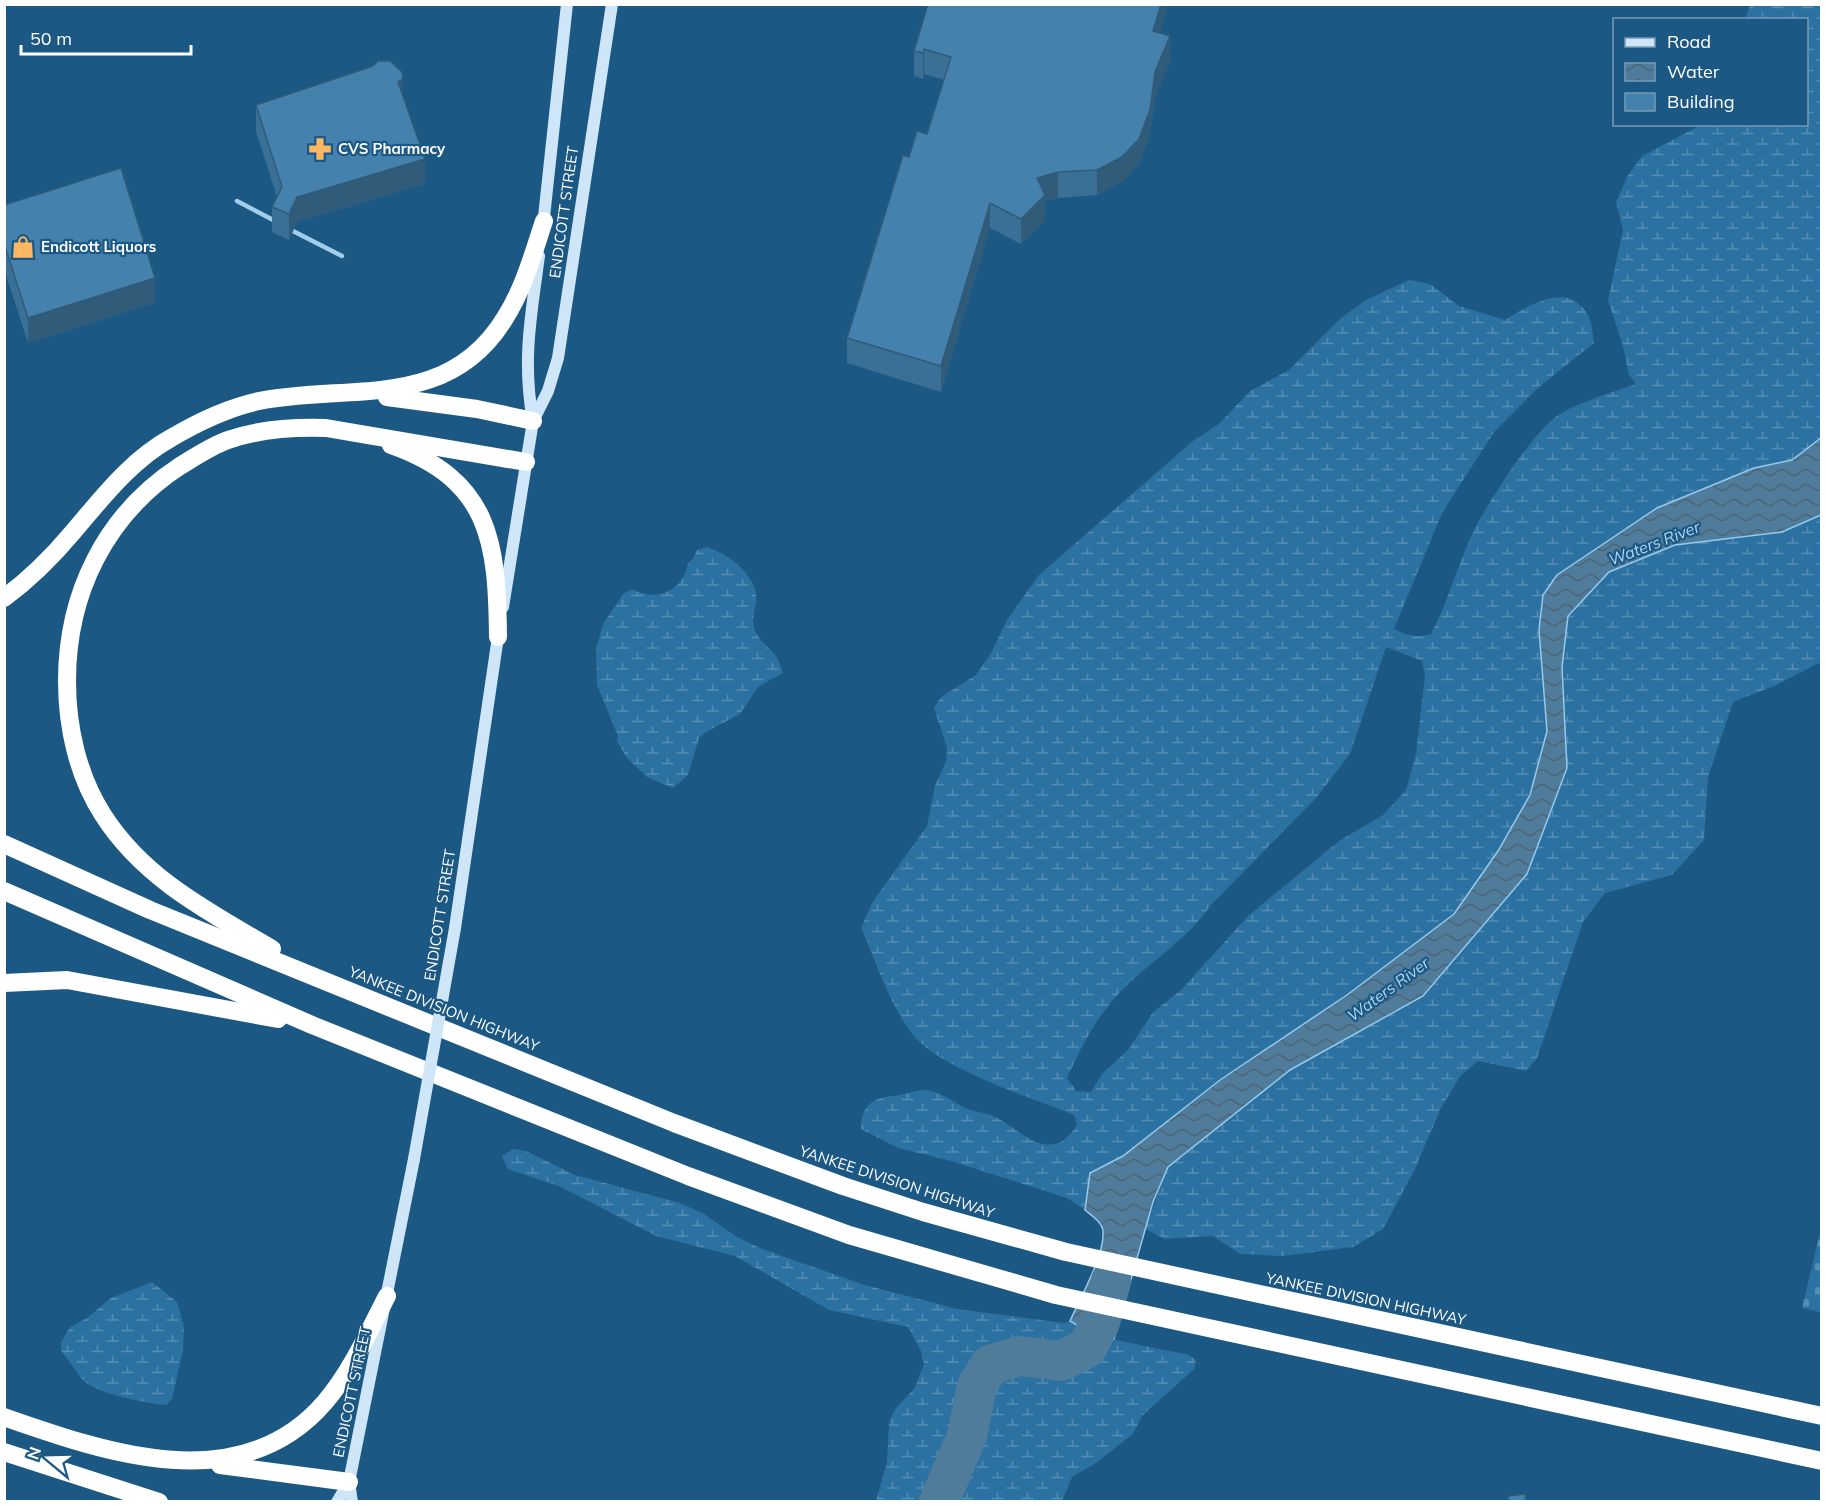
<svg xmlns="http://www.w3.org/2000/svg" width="1826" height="1506" viewBox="0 0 1826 1506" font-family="Mulish,sans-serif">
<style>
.wetland{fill:url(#wetland-marsh);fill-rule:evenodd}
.cemetery{fill:url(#cemetery-stones)}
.water{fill:url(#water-waves);stroke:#95caed;stroke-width:1.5}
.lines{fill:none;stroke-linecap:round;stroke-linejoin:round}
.river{stroke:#507c9c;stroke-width:40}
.lane{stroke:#a2cdeb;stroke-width:4.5}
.secondary{stroke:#cee6f8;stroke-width:12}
.highway{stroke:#fff;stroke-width:18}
.secondary-bridge{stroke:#cee6f8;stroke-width:12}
.wall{fill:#3a7095}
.shaded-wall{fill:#305b79}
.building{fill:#4482ad;stroke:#305b79;stroke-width:1.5}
.labels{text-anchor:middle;stroke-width:4.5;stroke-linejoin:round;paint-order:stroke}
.poi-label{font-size:15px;font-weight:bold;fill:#fff;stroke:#1c5884;text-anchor:start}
.street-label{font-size:15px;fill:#fff;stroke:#1c5884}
.water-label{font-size:16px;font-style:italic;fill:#aed7f2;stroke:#1c5884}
</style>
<defs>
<pattern id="wetland-marsh" width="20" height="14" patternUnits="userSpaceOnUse" patternTransform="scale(1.5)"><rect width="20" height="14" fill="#2b71a1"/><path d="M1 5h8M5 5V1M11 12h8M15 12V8" fill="none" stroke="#558db4"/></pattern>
<pattern id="cemetery-stones" width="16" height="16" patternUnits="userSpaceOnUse" patternTransform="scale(1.5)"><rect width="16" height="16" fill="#2b71a1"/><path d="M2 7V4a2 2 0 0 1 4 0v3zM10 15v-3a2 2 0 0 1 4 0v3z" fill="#558db4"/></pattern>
<pattern id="water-waves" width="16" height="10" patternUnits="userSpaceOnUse" patternTransform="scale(1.5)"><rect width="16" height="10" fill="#507c9c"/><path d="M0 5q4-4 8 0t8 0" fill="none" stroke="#4e6474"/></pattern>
</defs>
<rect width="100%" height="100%" fill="#1c5884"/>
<g class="wetland">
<path d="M1750,5H1821V438L1792,460L1754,468L1557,575L1543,595L1539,630L1547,731L1530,795L1498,851L1454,914L1347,995L1220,1080L1123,1156L1090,1173L1085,1210L1067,1198L951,1161L898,1148L861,1129C861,1106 872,1097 895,1096C904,1095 913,1091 922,1090C938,1089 954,1103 968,1109C978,1113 990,1113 999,1119C1013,1127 1028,1141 1044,1144C1060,1147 1069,1137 1077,1125L1074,1115C1032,1098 941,1069 914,1036C889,1005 877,963 861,928L872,903L927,826L935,786L946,761L947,748L934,708L941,697L976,675L991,653L1007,620L1039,575L1193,441L1219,424L1250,391L1289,370L1341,318L1366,300L1409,280L1430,284L1459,306L1505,320C1530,305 1568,280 1588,315C1592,323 1593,335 1594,343L1540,386L1494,432L1442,513L1394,629C1407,636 1416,638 1431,634C1449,600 1458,562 1475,528C1492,497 1526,443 1552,420C1568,405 1614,392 1636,384L1629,375L1623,346L1608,300L1623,230L1616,202L1628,175L1642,156L1701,125L1806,124V20L1745,19ZM1386,647L1422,661L1425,676L1416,754L1406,790L1383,815L1339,841L1249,915L1181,990L1153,1012L1129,1049L1102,1074L1091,1092L1076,1091L1067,1078C1082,1045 1098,1014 1124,988C1153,960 1188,938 1211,905L1316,798L1350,754Z"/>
<path d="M1821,515V662L1774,686L1733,702L1708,777L1704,840L1672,875L1605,893L1583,922L1537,1058L1526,1071L1478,1061L1461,1075L1441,1108L1414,1171L1383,1229L1353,1247L1283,1256L1240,1254L1213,1236L1165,1239L1145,1229L1168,1167L1204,1137L1290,1070L1423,996L1567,768L1562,667L1568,616L1609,572L1675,545L1782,532Z"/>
<path d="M707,547C726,553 753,572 756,594C758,606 750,615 755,631C760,642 769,647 776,656C779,661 781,668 783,673L759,686L740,714L706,732L699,738L688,775L673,788L647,777L626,757L617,741L618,736L597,685L596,649L603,624L623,594L632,589C657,603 684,590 688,563L693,559L697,550Z"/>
<path d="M513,1149L526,1151L575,1175L680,1203L704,1214L737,1237L762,1249L865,1285L957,1309L1064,1323L1070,1321L1085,1330L1116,1340L1189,1355L1196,1360L1194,1369L1142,1416L1133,1434L1096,1463L1072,1477L1062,1501H876L887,1462L889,1422L895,1409L914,1389L924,1364L921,1351L908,1327L829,1310L735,1256L656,1236L559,1186L508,1169L502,1156Z"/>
<path d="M152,1282L177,1302L184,1327L183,1350L172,1399L166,1405C146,1403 94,1394 81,1378C74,1369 69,1360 61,1351V1342L70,1327L87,1318L111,1298Z"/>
</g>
<path class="cemetery" d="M1821,1229V1312L1802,1308Z"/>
<path class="water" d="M1821,438V515L1782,532L1675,545L1609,572L1568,616L1562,667L1567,768L1527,874L1423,996L1290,1070L1168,1167L1153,1202L1114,1339L1085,1330L1070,1321C1080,1298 1105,1255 1103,1231C1102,1222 1091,1215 1085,1210L1090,1173L1123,1156L1220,1080L1347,995L1454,914L1498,851L1530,795L1547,731L1539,630L1543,595L1557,575L1657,508L1754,468L1792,460Z"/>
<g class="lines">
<path class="river" d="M939,1502L967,1436L977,1386L990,1365L1020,1356L1061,1361L1087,1348L1100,1322L1111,1281"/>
<g class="lane">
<path d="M237,201L277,222"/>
<path d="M293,231L342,256"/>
</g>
<g class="secondary">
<path d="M543,226L567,4"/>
<path d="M533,421C522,360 531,316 539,256"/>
<path d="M503,607L533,421L548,391L558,358L612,4"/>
<path d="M455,928L499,630"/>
<path d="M349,1482L352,1502"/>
<path d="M337,1502L349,1482L414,1159"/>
</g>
<g class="highway">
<path d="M387,397L477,409L533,421"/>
<path d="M391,445C491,480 497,543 498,637"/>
<path d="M4,598C30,579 52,557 73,532C102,498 131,460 171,438C198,422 227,408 259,401C349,383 448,412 505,318C524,288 533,254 544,221"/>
<path d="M4,844L150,910L674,1123L843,1186L923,1212L1066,1252L1822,1416"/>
<path d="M4,891L312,1025L688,1176L849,1235L1056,1295L1822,1461"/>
<path d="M272,949C209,912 144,879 103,815C78,776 67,728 67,681C67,594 105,515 180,466C195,457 211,446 228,440C259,429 293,427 326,428L526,462"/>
<path d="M4,983L67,980L278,1019"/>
<path d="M4,1417C107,1453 241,1500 325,1402C351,1372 369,1331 387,1296"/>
<path d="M4,1452L159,1502"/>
<path d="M220,1465L349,1482"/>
</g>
<path class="secondary-bridge" d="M414,1159L455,928"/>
</g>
<g class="wall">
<path d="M1168,4L1160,33L1170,61L1155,97L1150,135L1139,164L1122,182L1097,195L1058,198L1045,201V220L1021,244L990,228L941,392L847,363V338L909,157L927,134L944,80L924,74L923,79L914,76V51Z"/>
<path d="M403,96L425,184L297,222L289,240L272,232V207L277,197L256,131V105Z"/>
<path d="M4,205L155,303L28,343L4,269Z"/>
<path d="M1821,1224V1250L1820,1242V1229Z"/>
</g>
<g class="shaded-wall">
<path d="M1161,4H1168V6L1153,56V31Z"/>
<path d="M1170,36V61L1155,97L1150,135L1139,164L1122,182L1097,195V170L1155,72Z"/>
<path d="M924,49V74L923,79V53Z"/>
<path d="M403,79V104L398,82Z"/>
<path d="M425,159V184L297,222L289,240V214L297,197Z"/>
<path d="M1058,172V198L1045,201V220L1021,244V219L1037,178Z"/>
<path d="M990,203V228L941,392V366Z"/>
<path d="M155,278V303L28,343V318Z"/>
</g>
<g class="building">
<path d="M928,4H1161L1153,31L1170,36L1155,72L1150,110L1139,139L1122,157L1097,170L1058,172L1037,178L1045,195L1021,219L990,203L941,366L847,338L903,155L909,157L917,131L927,134L951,57L924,49L923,53L914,51Z"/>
<path d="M378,61H390L402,72L403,79L398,82L425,159L297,197L289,214L272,207L282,187L256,105L373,66Z"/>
<path d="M121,168L155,278L28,318L4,243V205Z"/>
<path d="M1821,1224V1237L1820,1229Z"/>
<path d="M1525,1494L1526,1502H1509L1508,1496Z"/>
</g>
<defs>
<g id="pharmacy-bare" transform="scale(1.8)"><path d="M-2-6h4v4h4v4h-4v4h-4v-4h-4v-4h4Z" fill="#fbb860" stroke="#1c5884" stroke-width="2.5" paint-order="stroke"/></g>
<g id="shop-bare" transform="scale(1.8)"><path d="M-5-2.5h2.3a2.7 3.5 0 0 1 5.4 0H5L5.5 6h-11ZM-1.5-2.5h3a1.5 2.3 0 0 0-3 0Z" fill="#fbb860" stroke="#1c5884" stroke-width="2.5" paint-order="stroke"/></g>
</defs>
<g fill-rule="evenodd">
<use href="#pharmacy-bare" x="320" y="149"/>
<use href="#shop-bare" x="23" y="247"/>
</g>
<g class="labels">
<g class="poi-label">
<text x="338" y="154">CVS Pharmacy</text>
<text x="41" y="252">Endicott Liquors</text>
</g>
<g class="street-label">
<text transform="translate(564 212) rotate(-82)" y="5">ENDICOTT STREET</text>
<text transform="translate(440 915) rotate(-81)" y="5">ENDICOTT STREET</text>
<text transform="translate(444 1009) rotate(22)" y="5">YANKEE DIVISION HIGHWAY</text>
<text transform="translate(897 1182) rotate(18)" y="5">YANKEE DIVISION HIGHWAY</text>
<text transform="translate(1366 1299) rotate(12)" y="5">YANKEE DIVISION HIGHWAY</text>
<text transform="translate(352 1392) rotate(-78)" y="5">ENDICOTT STREET</text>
</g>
<g class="water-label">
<text transform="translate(1654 543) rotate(-21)" y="6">Waters River</text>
<text transform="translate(1388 989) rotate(-36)" y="6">Waters River</text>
</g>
</g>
<rect width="1826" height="1506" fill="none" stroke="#ffffff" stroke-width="12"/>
<rect x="1613" y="18" width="195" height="108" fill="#1c5884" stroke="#779bb5" stroke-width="1.5"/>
<rect x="1625" y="38" width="30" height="9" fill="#cee6f8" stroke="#779bb5" stroke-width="1.5"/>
<text x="1667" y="48" font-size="18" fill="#ffffff">Road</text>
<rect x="1625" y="63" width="30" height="18" fill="url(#water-waves)" stroke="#779bb5" stroke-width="1.5"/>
<text x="1667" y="78" font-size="18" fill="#ffffff">Water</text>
<rect x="1625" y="93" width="30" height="18" fill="#4482ad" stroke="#779bb5" stroke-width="1.5"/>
<text x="1667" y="108" font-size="18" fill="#ffffff">Building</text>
<g transform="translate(48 1458) rotate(289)" stroke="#1c5884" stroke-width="4.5" paint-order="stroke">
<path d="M0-4.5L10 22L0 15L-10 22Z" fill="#ffffff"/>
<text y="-9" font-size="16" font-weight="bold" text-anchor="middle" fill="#ffffff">N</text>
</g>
<path d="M21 45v9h170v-9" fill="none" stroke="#ffffff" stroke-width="3"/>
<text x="30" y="45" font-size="18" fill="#ffffff" stroke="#1c5884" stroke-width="4.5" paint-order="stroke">50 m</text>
</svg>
